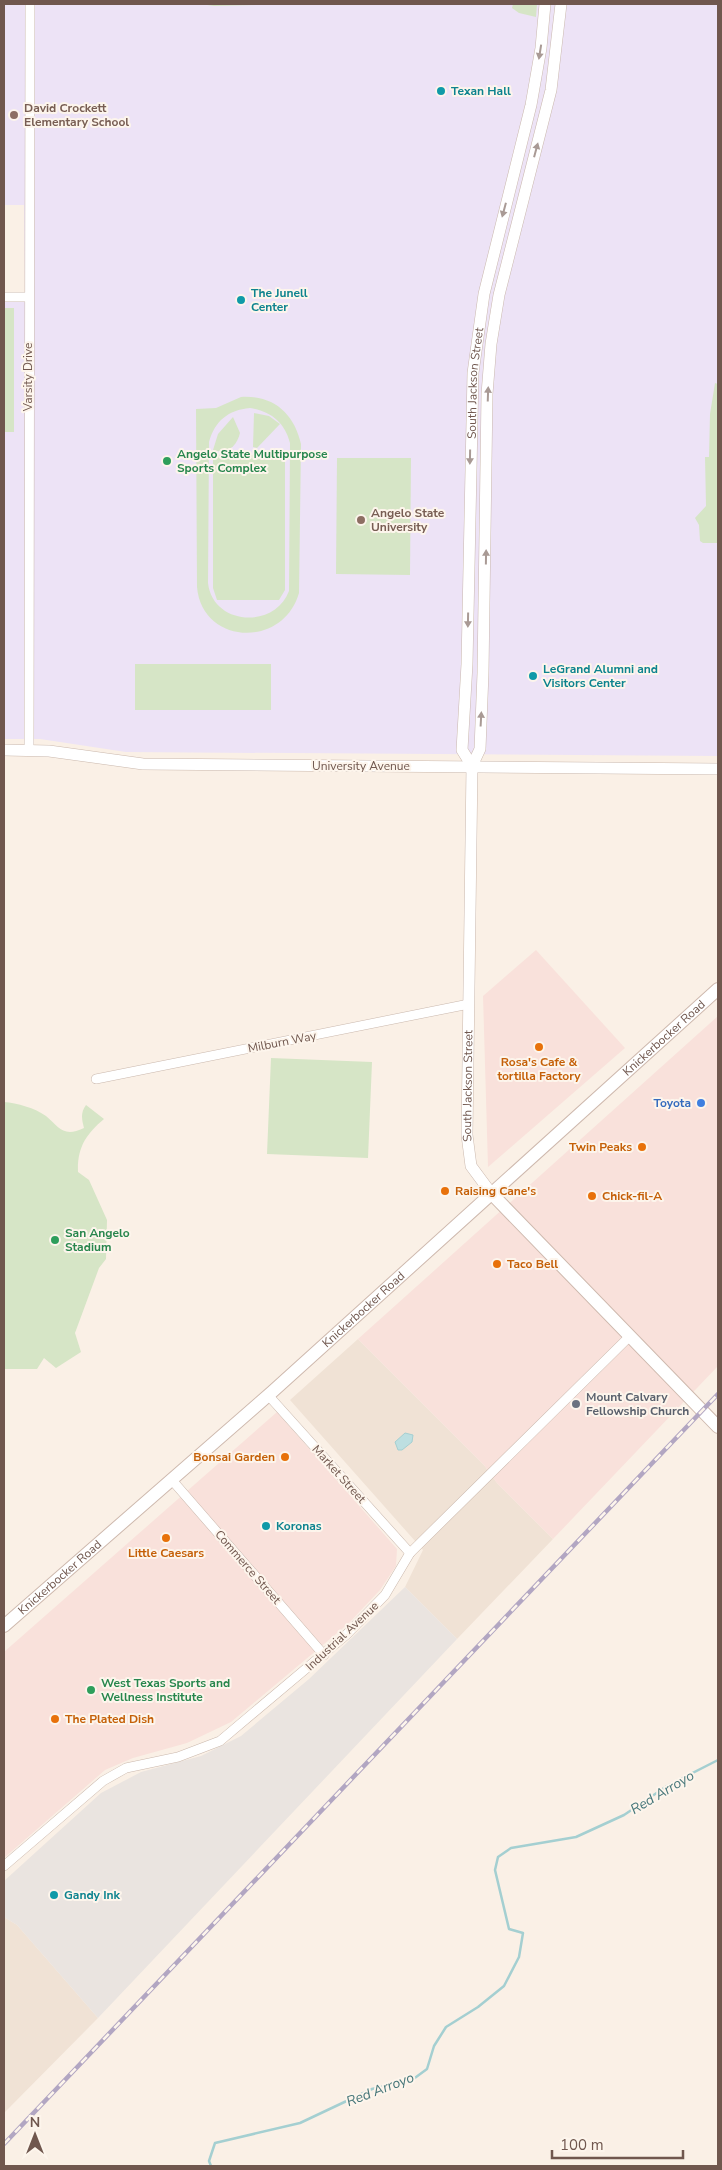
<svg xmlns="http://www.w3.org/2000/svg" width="722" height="2170" viewBox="0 0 722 2170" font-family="'Nunito Sans',sans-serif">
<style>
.residential{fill:#f0e2d5}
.commercial{fill:#f9e1db}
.industrial{fill:#eae4e0}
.education{fill:#ede3f6}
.green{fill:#d6e5c6;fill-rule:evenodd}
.water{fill:#bddfe1;stroke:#a4cfd1}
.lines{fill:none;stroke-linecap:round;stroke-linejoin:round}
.stream{stroke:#a4cfd1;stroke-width:2.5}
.minor-casing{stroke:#cab8ad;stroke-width:10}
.tertiary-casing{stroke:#cab8ad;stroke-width:12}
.secondary-casing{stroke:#ceb9ae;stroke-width:14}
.minor{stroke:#fff;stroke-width:9}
.tertiary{stroke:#fff;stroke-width:11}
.secondary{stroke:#fff;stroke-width:12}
.rail-casing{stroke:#b2a6c2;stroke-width:4.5}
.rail{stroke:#fdf5ec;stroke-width:2.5;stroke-dasharray:8;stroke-linecap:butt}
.oneway{fill:#a99a95}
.culture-dot{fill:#0f9aa8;stroke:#fdf5ec;stroke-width:2}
.education-dot{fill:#8d6e63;stroke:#fdf5ec;stroke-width:2}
.leisure-dot{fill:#2e9e5b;stroke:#fdf5ec;stroke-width:2}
.food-dot{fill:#e8710a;stroke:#fdf5ec;stroke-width:2}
.shop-dot{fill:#3f7fe0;stroke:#fdf5ec;stroke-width:2}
.worship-dot{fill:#6b7280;stroke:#fdf5ec;stroke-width:2}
.labels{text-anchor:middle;stroke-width:4;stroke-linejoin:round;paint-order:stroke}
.culture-label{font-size:12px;font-weight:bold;fill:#0d838f;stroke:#fdf5ec;text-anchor:start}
.education-label{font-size:12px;font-weight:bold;fill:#785e54;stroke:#fdf5ec;text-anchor:start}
.street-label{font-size:12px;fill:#70574e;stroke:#fdf5ec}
.leisure-label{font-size:12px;font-weight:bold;fill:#27864d;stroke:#fdf5ec;text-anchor:start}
.food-label{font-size:12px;font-weight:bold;fill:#c56008;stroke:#fdf5ec;text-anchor:start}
.shop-label{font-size:12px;font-weight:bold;fill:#366cbe;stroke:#fdf5ec;text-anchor:end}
.worship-label{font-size:12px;font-weight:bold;fill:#5b616d;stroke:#fdf5ec;text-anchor:start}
.water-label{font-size:14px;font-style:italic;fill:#47777a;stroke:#fdf5ec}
</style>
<rect width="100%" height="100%" fill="#faf0e6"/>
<g class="residential">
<path d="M358,1339L484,1465L497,1483L553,1539L457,1639L405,1587L423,1550L290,1400Z"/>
<path d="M4,1917L17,1925L98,2018L4,2113Z"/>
</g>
<g class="commercial">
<path d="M536,950L625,1048L488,1167L483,996Z"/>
<path d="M718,1016V1366L553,1539L497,1483L484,1465L358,1339Z"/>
<path d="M277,1412L397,1549L396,1566L380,1590L349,1623L231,1722L187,1743L133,1758L105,1770L4,1858V1652Z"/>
</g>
<path class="industrial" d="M405,1587L457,1639L98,2018L17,1925L4,1917V1881L101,1793L141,1772L201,1756L241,1736L309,1679Z"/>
<path class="education" d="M4,4H718V756L126,752L40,739H4V302L25,301L24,205H4Z"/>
<g class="green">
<path d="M200,4H302L214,6Z"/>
<path d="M513,4H537L536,17L519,13L512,8Z"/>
<rect x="4" y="308" width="10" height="124"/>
<path d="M715,383L718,384V543H703L700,541L699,525L695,518L706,506L705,457H709L710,414Z"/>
<path d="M241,397C273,395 294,413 301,444L299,593C283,649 202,645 197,587L196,409L216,408ZM250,408C270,411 285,422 290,443L289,591C275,629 213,626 208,583L209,442C215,421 228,410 250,408Z"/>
<path d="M254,413L269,416L280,424L257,448L253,447Z"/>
<path d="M233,417L240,433C237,446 227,455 213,450L218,434Z"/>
<path d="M213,455H285V590L279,600H217L213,588Z"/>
<path d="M337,458H411L410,575L336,574Z"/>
<rect x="135" y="664" width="136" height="46"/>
<path d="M271,1058L372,1062L368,1158L267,1154Z"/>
<path d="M4,1102C17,1103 35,1108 46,1116C59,1127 63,1138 84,1128C82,1120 80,1113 86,1105L104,1119C86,1134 77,1148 78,1172L89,1180L107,1220L106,1259L99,1268L75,1333L81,1352L56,1368L44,1358L37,1369H4Z"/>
</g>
<path class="water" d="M405,1433L413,1435L412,1442L402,1450H398L395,1442Z"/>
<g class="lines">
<path class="stream" d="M211,2166L209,2161L215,2143L300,2123L372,2089L412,2080L427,2069L434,2046L446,2027L478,2007L504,1986L519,1957L523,1933L509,1929L495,1870L498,1857L511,1848L576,1837L624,1815L667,1786L718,1760"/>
<g class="minor-casing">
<g id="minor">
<path d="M4,297H28"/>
<path d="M29,751L30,4"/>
<path d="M96,1079L469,1004"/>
<path d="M268,1395L410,1553"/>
<path d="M171,1479L324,1655"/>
<path d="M4,1866L103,1781L126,1768L178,1757L220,1741L346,1635L385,1595L410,1553L629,1337"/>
</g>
</g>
<g class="tertiary-casing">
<g id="tertiary">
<path d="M4,750L49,751L143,764L718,769"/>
<path id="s1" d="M472,766L462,750L467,664L473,373L484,294L531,105L541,48L545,4"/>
<path id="s2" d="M491,1193L471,1166L467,1135L472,766L480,749L483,673L487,394L491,344L499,295L551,90L561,4"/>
</g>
</g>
<g class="secondary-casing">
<g id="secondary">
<path d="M491,1193L718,1427"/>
<path id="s3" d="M4,1626L272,1392L718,989"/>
</g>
</g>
<use href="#minor" class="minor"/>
<use href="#tertiary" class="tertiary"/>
<use href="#secondary" class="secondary"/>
<g class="rail-casing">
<path id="rail" d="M4,2144L718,1394"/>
</g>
<use href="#rail" class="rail"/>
</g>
<defs><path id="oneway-solid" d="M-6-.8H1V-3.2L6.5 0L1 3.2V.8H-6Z" transform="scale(1.25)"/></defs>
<g class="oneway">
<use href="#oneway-solid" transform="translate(540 52) rotate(99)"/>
<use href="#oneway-solid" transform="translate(536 150) rotate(-75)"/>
<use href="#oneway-solid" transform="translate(504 210) rotate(105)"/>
<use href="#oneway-solid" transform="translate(488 394) rotate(-88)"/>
<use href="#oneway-solid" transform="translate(470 457) rotate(91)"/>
<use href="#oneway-solid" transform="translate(486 557) rotate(-89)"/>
<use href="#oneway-solid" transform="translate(468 620) rotate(91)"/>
<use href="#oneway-solid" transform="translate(481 719) rotate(-87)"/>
</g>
<g class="culture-dot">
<circle cx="441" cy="91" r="5"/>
<circle cx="241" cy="300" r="5"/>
<circle cx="533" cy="676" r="5"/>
<circle cx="266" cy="1526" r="5"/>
<circle cx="54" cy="1895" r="5"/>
</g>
<g class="education-dot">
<circle cx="14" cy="115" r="5"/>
<circle cx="361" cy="520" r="5"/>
</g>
<g class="leisure-dot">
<circle cx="167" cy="461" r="5"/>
<circle cx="55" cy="1240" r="5"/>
<circle cx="91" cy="1690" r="5"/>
</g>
<g class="food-dot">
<circle cx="539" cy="1047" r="5"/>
<circle cx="642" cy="1147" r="5"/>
<circle cx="445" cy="1191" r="5"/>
<circle cx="592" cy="1196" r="5"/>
<circle cx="497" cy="1264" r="5"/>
<circle cx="285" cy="1457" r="5"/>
<circle cx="166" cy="1538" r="5"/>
<circle cx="55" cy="1719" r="5"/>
</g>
<circle class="shop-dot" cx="701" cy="1103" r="5"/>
<circle class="worship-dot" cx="576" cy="1404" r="5"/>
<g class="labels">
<g class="culture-label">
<text x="451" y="95">Texan Hall</text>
<text x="251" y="297">The Junell<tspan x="251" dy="14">Center</tspan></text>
<text x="543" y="673">LeGrand Alumni and<tspan x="543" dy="14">Visitors Center</tspan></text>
<text x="276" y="1530">Koronas</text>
<text x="64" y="1899">Gandy Ink</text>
</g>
<g class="education-label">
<text x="24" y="112">David Crockett<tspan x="24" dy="14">Elementary School</tspan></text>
<text x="371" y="517">Angelo State<tspan x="371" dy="14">University</tspan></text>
</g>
<g class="street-label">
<text transform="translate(28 377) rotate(-90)" y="4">Varsity Drive</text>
<text dy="4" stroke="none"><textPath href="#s1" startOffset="386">South Jackson Street</textPath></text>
<text x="361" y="770">University Avenue</text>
<text dy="4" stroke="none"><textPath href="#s3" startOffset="884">Knickerbocker Road</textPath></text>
<text transform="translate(282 1042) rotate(-11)" y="4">Milburn Way</text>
<text dy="4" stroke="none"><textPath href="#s2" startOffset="114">South Jackson Street</textPath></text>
<text dy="4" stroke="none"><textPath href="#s3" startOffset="479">Knickerbocker Road</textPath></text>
<text transform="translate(339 1474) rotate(48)" y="4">Market Street</text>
<text transform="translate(248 1567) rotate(49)" y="4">Commerce Street</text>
<text dy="4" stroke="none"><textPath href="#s3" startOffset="74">Knickerbocker Road</textPath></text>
<text transform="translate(342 1636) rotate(-43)" y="4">Industrial Avenue</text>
</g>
<g class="leisure-label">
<text x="177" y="458">Angelo State Multipurpose<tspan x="177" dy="14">Sports Complex</tspan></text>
<text x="65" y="1237">San Angelo<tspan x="65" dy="14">Stadium</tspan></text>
<text x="101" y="1687">West Texas Sports and<tspan x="101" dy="14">Wellness Institute</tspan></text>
</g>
<g class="food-label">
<text x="539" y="1066" text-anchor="middle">Rosa's Cafe &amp;<tspan x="539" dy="14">tortilla Factory</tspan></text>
<text x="632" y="1151" text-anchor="end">Twin Peaks</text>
<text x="455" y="1195">Raising Cane's</text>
<text x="602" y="1200">Chick-fil-A</text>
<text x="507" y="1268">Taco Bell</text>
<text x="275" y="1461" text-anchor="end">Bonsai Garden</text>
<text x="166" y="1557" text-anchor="middle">Little Caesars</text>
<text x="65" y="1723">The Plated Dish</text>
</g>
<g class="shop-label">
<text x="691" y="1107">Toyota</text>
</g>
<g class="worship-label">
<text x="586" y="1401">Mount Calvary<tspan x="586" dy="14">Fellowship Church</tspan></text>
</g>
<g class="water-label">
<text transform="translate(662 1792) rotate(-31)" y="5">Red Arroyo</text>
<text transform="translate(380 2089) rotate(-21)" y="5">Red Arroyo</text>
</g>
</g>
<rect width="722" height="2170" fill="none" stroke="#70574e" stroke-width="10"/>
<g transform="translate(35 2135)" stroke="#fdf5ec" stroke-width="4" paint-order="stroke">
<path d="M0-4L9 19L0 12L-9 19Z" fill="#70574e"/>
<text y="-8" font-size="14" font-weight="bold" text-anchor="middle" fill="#70574e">N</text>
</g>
<path d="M552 2150v8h131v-8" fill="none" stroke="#70574e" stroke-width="2.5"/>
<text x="560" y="2150" font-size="15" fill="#70574e" stroke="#fdf5ec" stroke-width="4" paint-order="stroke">100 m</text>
</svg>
